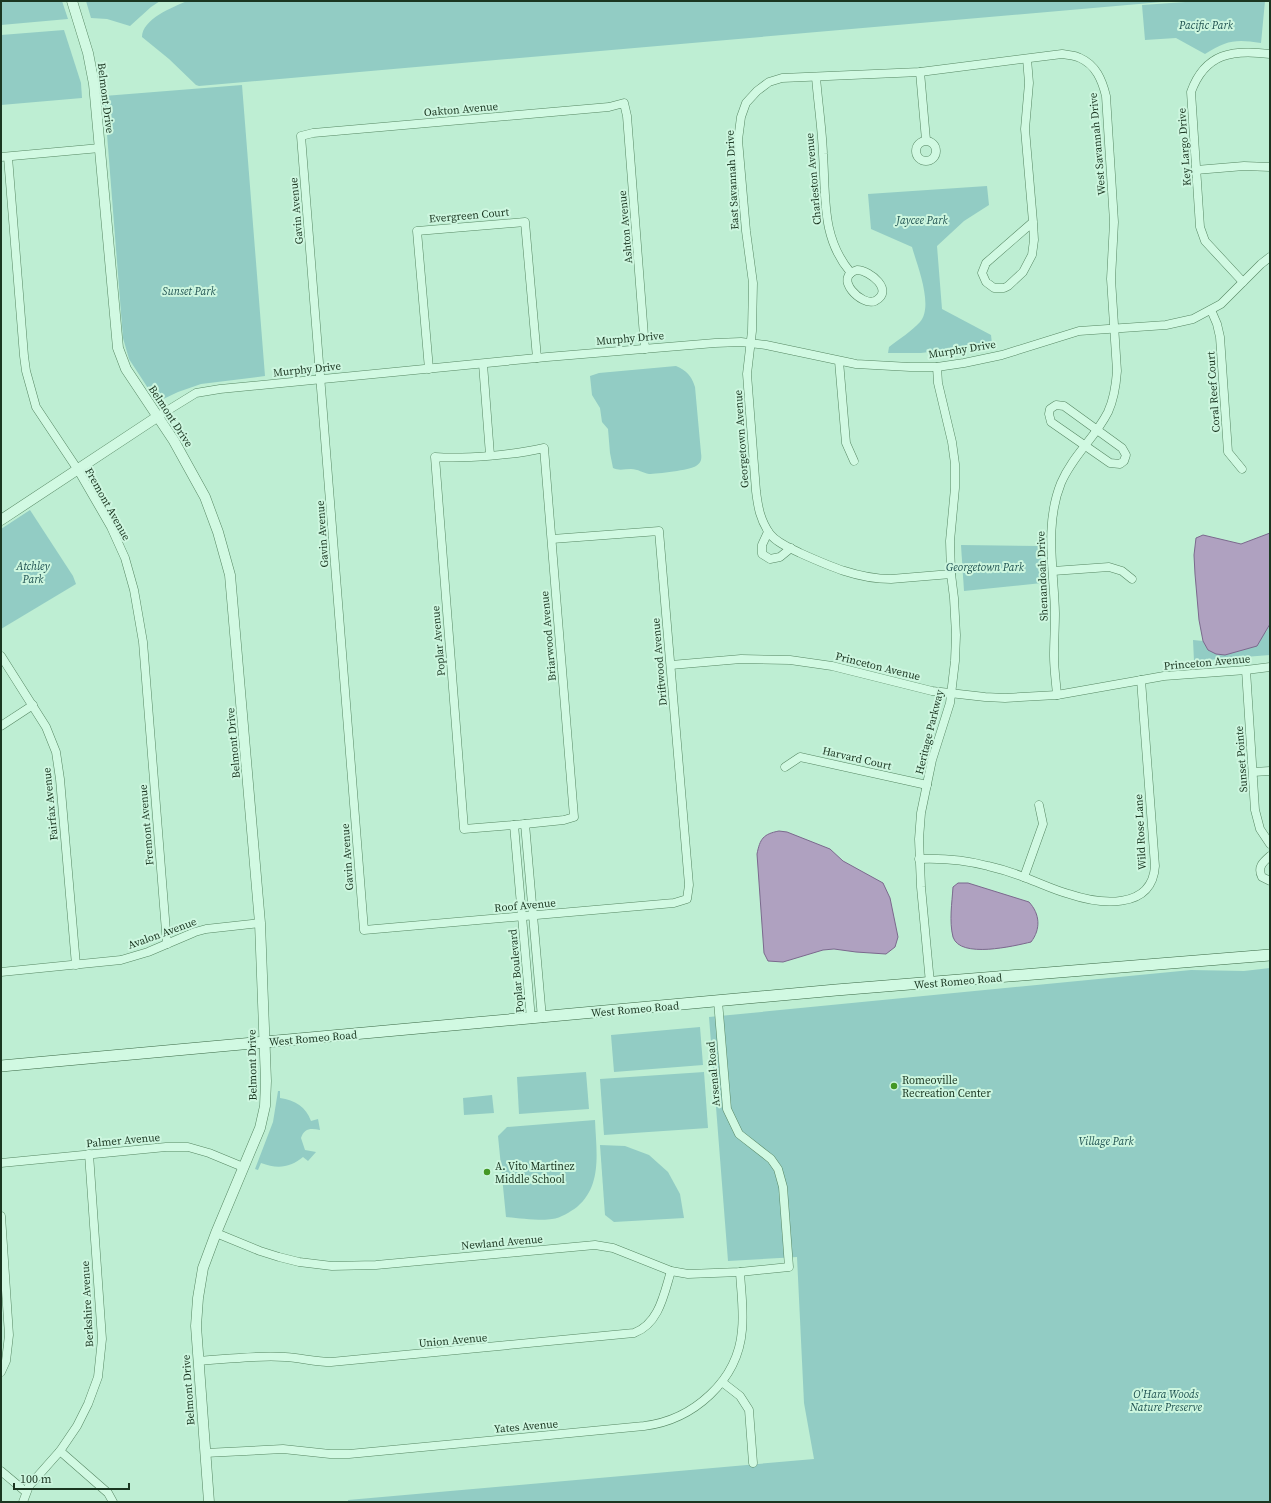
<svg xmlns="http://www.w3.org/2000/svg" width="1271" height="1503" viewBox="0 0 1271 1503" font-family="'Source Serif 4',serif">
<style>
.green{fill:#92ccc4}
.water{fill:#afa1c0;stroke:#7b698d}
.lines{fill:none;stroke-linecap:round;stroke-linejoin:round}
.minor-casing{stroke:#568763;stroke-width:9}
.tertiary-casing{stroke:#568763;stroke-width:11}
.secondary-casing{stroke:#3a6845;stroke-width:12}
.minor{stroke:#d1f9e2;stroke-width:8}
.tertiary{stroke:#d1f9e2;stroke-width:10}
.secondary{stroke:#d1f9e2;stroke-width:11}
.poi-dot{fill:#449725;stroke:#cdf6df;stroke-width:1.5}
.labels{text-anchor:middle;stroke-width:4;stroke-linejoin:round;paint-order:stroke}
.park-label{font-size:11px;font-style:italic;fill:#215352;stroke:#cdf6df}
.street-label{font-size:11px;fill:#1b3621;stroke:#cdf6df}
.poi-label{font-size:11px;fill:#1b3621;stroke:#cdf6df;text-anchor:start}
</style>
<rect width="100%" height="100%" fill="#beeed3"/>
<g class="green">
<path d="M1,1H62L68,19L1,25Z"/>
<path d="M86,1H160L151,7L130,26L107,19L91,18Z"/>
<path d="M187,1H1173L199,86L196,85L169,59L142,37C142,19 173,7 187,1Z"/>
<path d="M1200,1H1265L1261,43C1236,39 1227,40 1205,54L1176,38L1145,40L1142,5Z"/>
<path d="M64,30L81,83L82,98L1,105V35Z"/>
<path d="M242,85L265,376L201,384L178,392L157,402L129,359L123,338L104,96Z"/>
<path d="M987,186L989,205L964,221L937,246L942,309L991,335L992,344L921,353H888L889,347C899,339 912,331 920,322C934,306 917,265 912,247L871,229L868,194Z"/>
<path d="M676,366C687,371 691,375 695,387L701,453C702,459 701,463 696,466C690,470 657,474 649,474C643,473 638,469 631,469C625,469 619,471 613,468L610,453L608,429L602,422L600,408L592,395L590,376L599,373Z"/>
<path d="M30,510L73,576L76,584L1,629V529Z"/>
<path d="M961,545L1040,546L1042,583L964,591Z"/>
<path d="M1270,624V655L1194,661L1193,640L1203,641L1208,650L1266,632Z"/>
<path d="M1270,968V1502H348V1500L814,1459L804,1403L797,1257L728,1261L709,1017L1191,970L1244,971Z"/>
<path d="M700,1027L703,1065L614,1072L611,1035Z"/>
<path d="M586,1072L589,1109L519,1114L517,1077Z"/>
<path d="M704,1072L708,1128L604,1135L600,1079Z"/>
<path d="M278,1091H280V1098C295,1100 306,1107 311,1121L318,1119L320,1130C311,1128 304,1128 301,1138L305,1150L316,1152L308,1161L303,1157C290,1168 277,1169 261,1163L258,1170L255,1169L273,1122Z"/>
<path d="M492,1095L494,1113L464,1115L463,1098Z"/>
<path d="M595,1120C596,1150 603,1185 577,1207C570,1212 561,1218 552,1219C541,1221 518,1218 506,1217L498,1136L507,1127Z"/>
<path d="M600,1145L625,1146L649,1155L668,1172L680,1194L684,1218L614,1222L605,1215Z"/>
</g>
<g class="water">
<path d="M1270,533V624L1257,646L1225,655L1216,654L1208,650L1203,641L1199,620L1195,574L1194,555L1196,538L1203,535L1241,544Z"/>
<path d="M779,831L787,832L830,849L843,861L883,883L890,898L898,937L895,947L886,954L856,952L834,949L823,950L783,962L768,961L764,953L757,854C760,839 763,834 779,831Z"/>
<path d="M958,883H968L1029,902C1040,914 1041,929 1031,942C1014,946 960,959 953,937C949,921 952,903 953,887Z"/>
</g>
<g class="lines">
<g class="minor-casing">
<g id="minor">
<path d="M1027,59L1029,83L1025,129L1033,222L1034,240L1032,255L1023,272L1008,286L1004,288H994L986,282L982,273L986,263L1033,222"/>
<path d="M920,72L926,140"/>
<path d="M816,77C818,103 822,128 823,154C826,197 821,238 851,273"/>
<circle cx="926" cy="151" r="10"/>
<path d="M1,157L100,148"/>
<path d="M8,157L24,356L26,371L36,407L78,470L111,527L125,558L134,590L143,642L167,944"/>
<path d="M1196,170L1244,166L1270,167"/>
<path d="M857,270C870,270 895,291 875,301C862,307 832,277 857,270Z"/>
<path d="M1243,282L1205,241L1200,227L1191,92C1205,53 1233,49 1270,54"/>
<path d="M1211,310L1217,324L1220,337L1228,452L1242,469"/>
<path d="M839,361L846,443L854,461"/>
<path d="M483,364L490,455"/>
<path d="M429,369L417,231L525,222L537,358"/>
<path d="M1056,405L1064,406L1122,448L1126,455L1124,461L1120,464L1110,463L1051,422L1049,414L1050,409Z"/>
<path d="M157,417L196,393L220,389L547,357L715,343L741,342L766,345L856,364L910,367H937L964,363L1002,355L1079,331L1166,325L1193,319L1221,304L1261,264L1270,257"/>
<path d="M544,448L574,817L564,820L525,824L464,829L435,457C467,459 513,455 544,448Z"/>
<path d="M768,532L762,545V554L770,559L780,557L791,548"/>
<path d="M552,539L659,531L689,885L687,899L674,903L364,930L301,136L313,133L609,107L624,103L627,116L645,349"/>
<path d="M1053,571L1109,567L1122,571L1132,579"/>
<path d="M951,574L891,579C858,579 829,566 800,553C790,548 777,543 770,534C760,520 758,507 756,491L747,374L752,331L753,283L746,231L738,140L741,117L746,103L757,91L769,82L782,78L920,72L1062,54C1067,55 1075,55 1080,58C1096,65 1102,80 1106,96L1114,222L1111,279L1117,371C1116,385 1114,399 1108,412C1095,438 1073,455 1061,483C1044,525 1054,570 1055,613C1055,627 1054,642 1054,656C1054,669 1056,682 1057,695"/>
<path d="M1,656L46,727L56,752L60,779L76,965"/>
<path d="M671,665L741,659L790,660L832,666L932,691L985,697L1005,698L1057,695L1164,676L1246,670L1270,667"/>
<path d="M1246,670L1255,810L1260,829L1270,844"/>
<path d="M1,726L33,705"/>
<path d="M785,767L800,757L927,785"/>
<path d="M1253,772L1270,771"/>
<path d="M525,824L542,1018"/>
<path d="M514,825L531,1019"/>
<path d="M1270,856C1263,862 1257,867 1262,877L1270,881"/>
<path d="M919,859C943,858 965,860 988,866C1001,869 1014,873 1026,878C1040,883 1054,890 1069,894C1099,904 1152,911 1155,866L1141,680"/>
<path d="M1024,877L1043,824L1039,805"/>
<path d="M1,972L121,960L148,952L195,932L206,929L260,923"/>
<path d="M930,983L921,887L919,839L921,813L932,760L950,703L955,661L956,635L954,598L951,574L950,541L955,488V464L952,442L938,383L937,367"/>
<path d="M1,1163L166,1147H188L209,1153L243,1167"/>
<path d="M1,1216L9,1335L6,1361L1,1372"/>
<path d="M216,1233L260,1251L279,1257L299,1262L332,1266L376,1265L595,1245L613,1248L671,1271L688,1274L740,1272L789,1267L783,1187L778,1169L771,1159L739,1134L727,1109L718,1001"/>
<path d="M198,1361C227,1359 256,1355 285,1357C301,1358 316,1362 331,1362L634,1333C659,1324 664,1294 671,1271"/>
<path d="M722,1382L740,1396L749,1410L753,1463"/>
<path d="M60,1451L108,1493L113,1502"/>
<path d="M205,1453L283,1449L330,1454H349L644,1426C693,1420 738,1381 742,1330C744,1311 741,1291 740,1272"/>
<path d="M1,1471L26,1492"/>
<path d="M23,1502L29,1486L60,1451L77,1426L88,1404L98,1377L102,1339L89,1154"/>
</g>
</g>
<g class="tertiary-casing">
<g id="tertiary">
<path d="M72,1L88,53L94,84L118,348L126,369L174,441L205,497L218,532L230,575L260,923L266,1081L265,1106L260,1128L216,1233L203,1268L198,1298L196,1326L209,1502"/>
<path d="M1,520L157,417"/>
</g>
</g>
<g class="secondary-casing">
<path id="secondary" d="M1,1066L836,990L1270,955"/>
</g>
<use href="#minor" class="minor"/>
<use href="#tertiary" class="tertiary"/>
<use href="#secondary" class="secondary"/>
</g>
<g class="poi-dot">
<circle cx="894" cy="1086" r="4"/>
<circle cx="487" cy="1172" r="4"/>
</g>
<g class="labels">
<g class="park-label">
<text x="1206" y="29">Pacific Park</text>
<text x="922" y="224">Jaycee Park</text>
<text x="189" y="295">Sunset Park</text>
<text x="33" y="570">Atchley<tspan x="33" dy="13">Park</tspan></text>
<text x="985" y="571">Georgetown Park</text>
<text x="1106" y="1145">Village Park</text>
<text x="1166" y="1398">O'Hara Woods<tspan x="1166" dy="13">Nature Preserve</tspan></text>
</g>
<g class="street-label">
<text transform="translate(106 98) rotate(83)" y="4">Belmont Drive</text>
<text transform="translate(461 109) rotate(-5)" y="4">Oakton Avenue</text>
<text transform="translate(1097 144) rotate(-95)" y="4">West Savannah Drive</text>
<text transform="translate(1184 147) rotate(-94)" y="4">Key Largo Drive</text>
<text transform="translate(813 179) rotate(-95)" y="4">Charleston Avenue</text>
<text transform="translate(732 180) rotate(-93)" y="4">East Savannah Drive</text>
<text transform="translate(296 211) rotate(-95)" y="4">Gavin Avenue</text>
<text transform="translate(469 215) rotate(-5)" y="4">Evergreen Court</text>
<text transform="translate(625 227) rotate(-95)" y="4">Ashton Avenue</text>
<text transform="translate(630 338) rotate(-5)" y="4">Murphy Drive</text>
<text transform="translate(962 349) rotate(-9)" y="4">Murphy Drive</text>
<text transform="translate(307 369) rotate(-6)" y="4">Murphy Drive</text>
<text transform="translate(1213 392) rotate(-94)" y="4">Coral Reef Court</text>
<text transform="translate(171 416) rotate(57)" y="4">Belmont Drive</text>
<text transform="translate(741 439) rotate(-94)" y="4">Georgetown Avenue</text>
<text transform="translate(108 504) rotate(61)" y="4">Fremont Avenue</text>
<text transform="translate(322 534) rotate(-94)" y="4">Gavin Avenue</text>
<text transform="translate(1042 576) rotate(-92)" y="4">Shenandoah Drive</text>
<text transform="translate(548 636) rotate(-95)" y="4">Briarwood Avenue</text>
<text transform="translate(438 641) rotate(-95)" y="4">Poplar Avenue</text>
<text transform="translate(659 662) rotate(-95)" y="4">Driftwood Avenue</text>
<text transform="translate(1207 662) rotate(-5)" y="4">Princeton Avenue</text>
<text transform="translate(878 666) rotate(14)" y="4">Princeton Avenue</text>
<text transform="translate(929 732) rotate(-76)" y="4">Heritage Parkway</text>
<text transform="translate(233 743) rotate(-95)" y="4">Belmont Drive</text>
<text transform="translate(857 758) rotate(13)" y="4">Harvard Court</text>
<text transform="translate(1241 759) rotate(-94)" y="4">Sunset Pointe</text>
<text transform="translate(50 804) rotate(-96)" y="4">Fairfax Avenue</text>
<text transform="translate(146 825) rotate(-95)" y="4">Fremont Avenue</text>
<text transform="translate(1140 832) rotate(-93)" y="4">Wild Rose Lane</text>
<text transform="translate(347 857) rotate(-94)" y="4">Gavin Avenue</text>
<text transform="translate(525 905) rotate(-5)" y="4">Roof Avenue</text>
<text transform="translate(162 933) rotate(-20)" y="4">Avalon Avenue</text>
<text transform="translate(516 971) rotate(-95)" y="4">Poplar Boulevard</text>
<text transform="translate(958 981) rotate(-5)" y="4">West Romeo Road</text>
<text transform="translate(635 1009) rotate(-5)" y="4">West Romeo Road</text>
<text transform="translate(313 1038) rotate(-5)" y="4">West Romeo Road</text>
<text transform="translate(252 1065) rotate(-91)" y="4">Belmont Drive</text>
<text transform="translate(713 1074) rotate(-95)" y="4">Arsenal Road</text>
<text transform="translate(123 1140) rotate(-5)" y="4">Palmer Avenue</text>
<text transform="translate(502 1242) rotate(-5)" y="4">Newland Avenue</text>
<text transform="translate(87 1304) rotate(-93)" y="4">Berkshire Avenue</text>
<text transform="translate(453 1340) rotate(-5)" y="4">Union Avenue</text>
<text transform="translate(188 1390) rotate(-94)" y="4">Belmont Drive</text>
<text transform="translate(526 1426) rotate(-5)" y="4">Yates Avenue</text>
</g>
<g class="poi-label">
<text x="902" y="1084">Romeoville<tspan x="902" dy="13">Recreation Center</tspan></text>
<text x="495" y="1170">A. Vito Martinez<tspan x="495" dy="13">Middle School</tspan></text>
</g>
</g>
<rect width="1271" height="1503" fill="none" stroke="#1b3621" stroke-width="4"/>
<path d="M14 1483v6h115v-6" fill="none" stroke="#1b3621" stroke-width="2"/>
<text x="20" y="1483" font-size="12" fill="#1b3621" stroke="#cdf6df" stroke-width="3" paint-order="stroke">100 m</text>
</svg>
